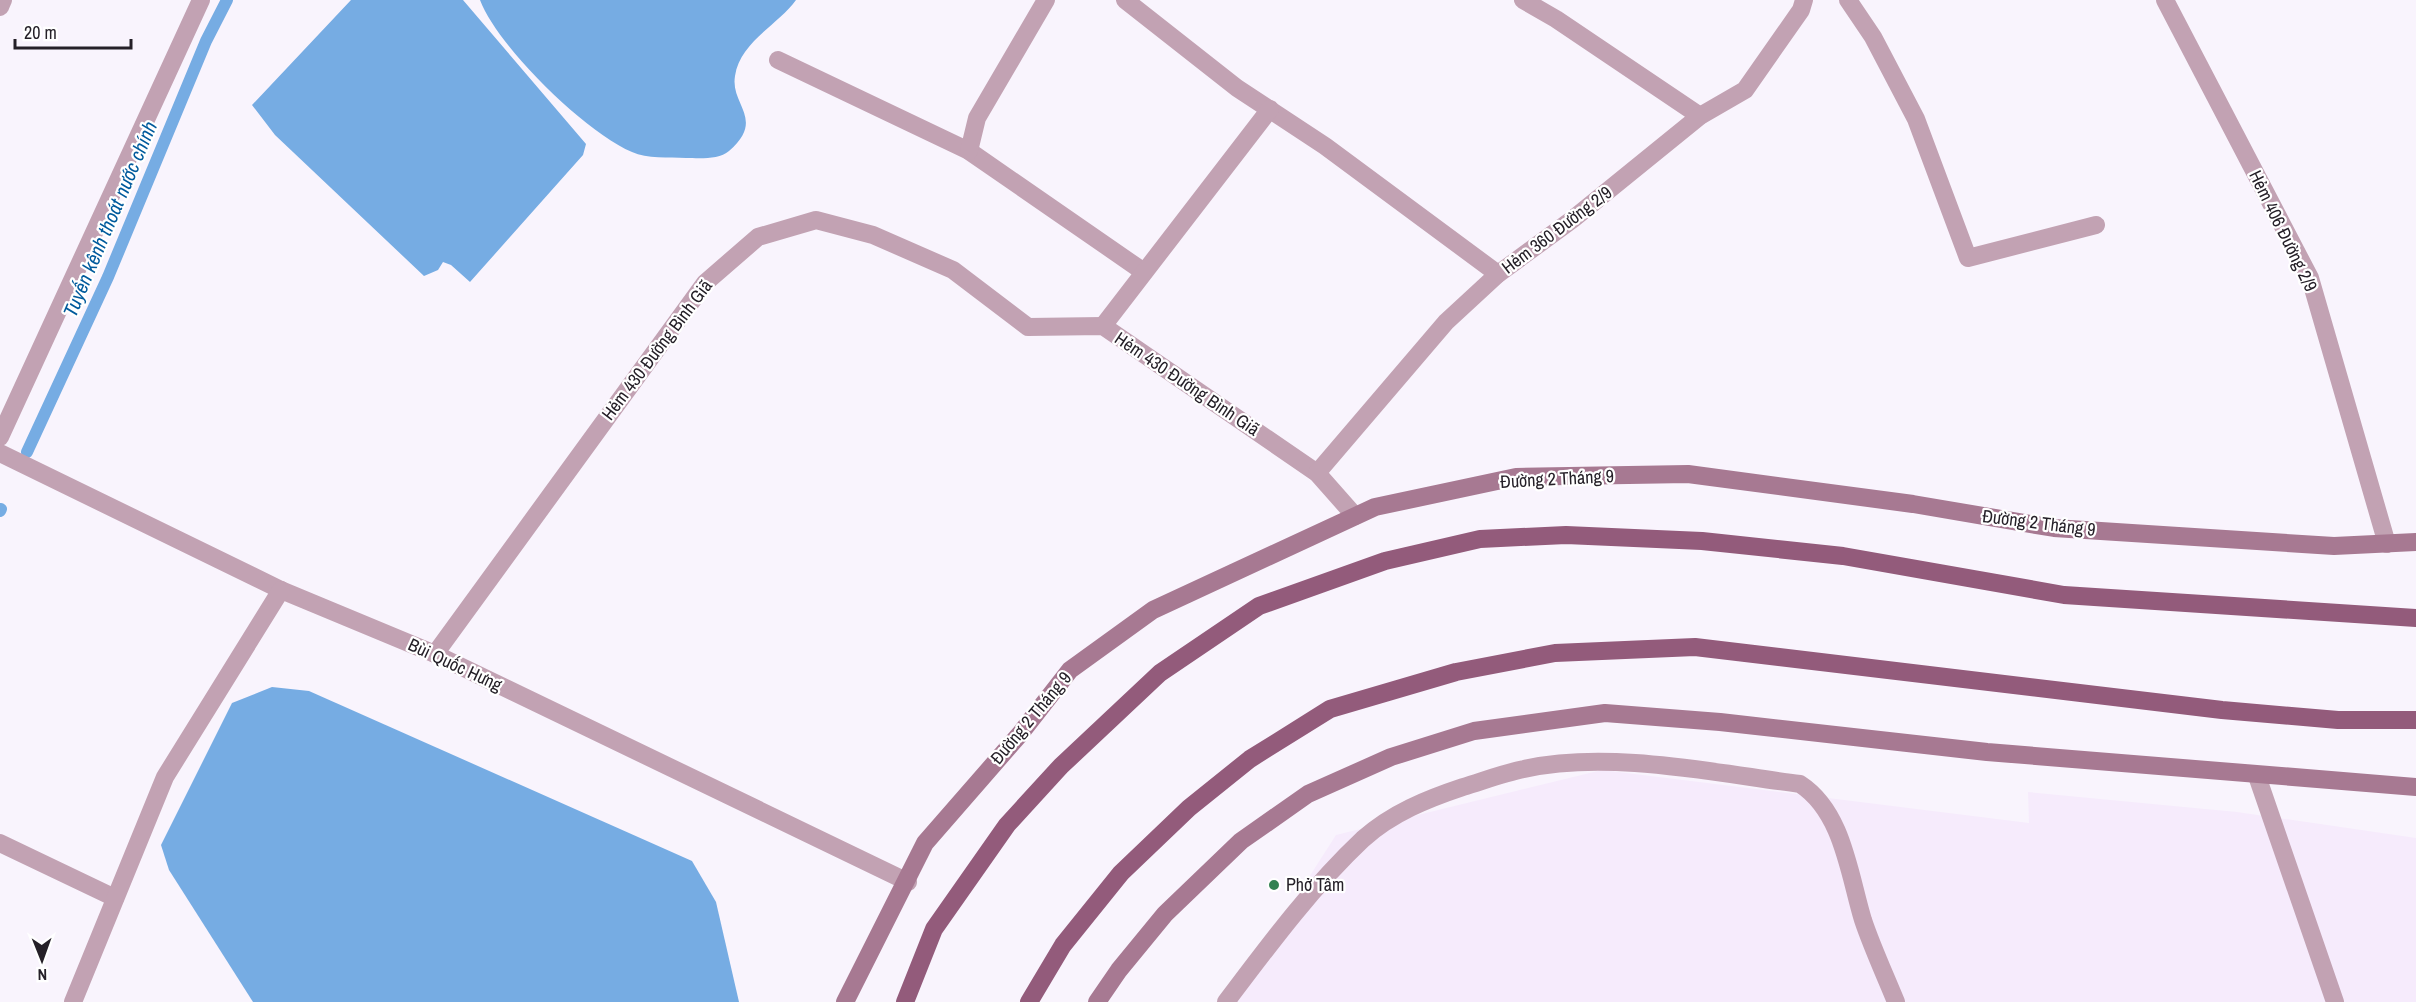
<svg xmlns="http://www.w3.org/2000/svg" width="2416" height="1002" viewBox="0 0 2416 1002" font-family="'Archivo Narrow',sans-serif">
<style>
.built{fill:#f6ebfc}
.water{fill:#76ace3}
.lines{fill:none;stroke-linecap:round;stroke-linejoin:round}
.stream{stroke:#76ace3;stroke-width:12}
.lane{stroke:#c2a2b3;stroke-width:18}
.street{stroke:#c2a2b3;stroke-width:18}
.secondary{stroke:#a77992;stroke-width:18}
.primary{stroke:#935b7b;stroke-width:18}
.poi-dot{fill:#328151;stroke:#fff;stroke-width:2}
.labels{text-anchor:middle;stroke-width:4.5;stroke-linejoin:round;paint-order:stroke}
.street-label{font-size:18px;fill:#252028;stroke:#fff}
.poi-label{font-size:18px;fill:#252028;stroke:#fff;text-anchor:start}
.water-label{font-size:20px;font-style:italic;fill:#005a9c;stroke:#fff}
</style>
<rect width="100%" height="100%" fill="#f9f4fd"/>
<path class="built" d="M1602,770L2029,823L2028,792L2237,812L2416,838V1002H1229L1336,835Z"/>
<g class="water">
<path d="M351,0H463L586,144L583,155L470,282L451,265L443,262L438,270L424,276L275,135L252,105Z"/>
<path d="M480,0H796C778,25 740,42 735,76C730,105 766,119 729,151C719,160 699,158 686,158C669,157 647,159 632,152C585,132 498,47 480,0Z"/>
<path d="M272,687L309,691L692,861L716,902L739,1002H253L169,870L161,845L232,703Z"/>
</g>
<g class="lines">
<g class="stream">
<path d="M27,452L108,277L206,41L227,0"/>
<path d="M0,511L1,509"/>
</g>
<g class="lane">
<path d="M1125,0L1237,88L1325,146L1498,274"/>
<path d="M1523,0L1556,19L1700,116"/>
<path d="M1848,0L1873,37L1916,119L1968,258L2096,225"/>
<path d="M778,60L969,151L1144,272"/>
<path d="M969,151L977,118L1046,0"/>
<path d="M1103,326L1270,109"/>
<path d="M435,654L705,283L758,237L816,220L873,235L953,270L1028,327L1103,326L1317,473L1355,516"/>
<path d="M2257,776L2335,1002"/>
<path d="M0,843L115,898"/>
<path d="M1226,1002C1269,945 1311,888 1363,839C1392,813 1427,799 1463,787C1483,781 1504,773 1524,769C1608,750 1715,773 1800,784C1843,812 1849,874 1863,920C1872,947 1885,975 1896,1002"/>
</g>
<g class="street">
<path d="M2165,0L2310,278L2387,544"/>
<path d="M0,7L3,0"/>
<path d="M0,437L201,0"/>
<path d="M0,453L281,590L435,654L908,882"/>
<path d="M1317,473L1446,322L1498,274L1573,219L1700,116L1745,90L1801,10L1804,0"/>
<path d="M73,1002L165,777L281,590"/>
</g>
<g class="secondary">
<path d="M845,1002L925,843L1020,734L1070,670L1153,610L1375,507L1516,477L1688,474L1913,504L2054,528L2334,546L2416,542"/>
<path d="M1097,1002L1119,970L1165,914L1241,841L1308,794L1391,757L1474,731L1605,713L1720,722L1987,752L2416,787"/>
</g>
<g class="primary">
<path d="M905,1002L934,929L1007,825L1061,766L1160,673L1259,606L1385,561L1480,539L1566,535L1702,541L1843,556L2064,595L2416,618"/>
<path d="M1029,1002L1063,945L1121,873L1189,808L1250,759L1330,709L1456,672L1555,653L1695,647L2222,710L2338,720H2416"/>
</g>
</g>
<circle class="poi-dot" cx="1274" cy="885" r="6"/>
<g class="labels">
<g class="street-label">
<text transform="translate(1557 230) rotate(-37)" y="6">Hẻm 360 Đường 2/9</text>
<text transform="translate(2283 231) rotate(64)" y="6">Hẻm 406 Đường 2/9</text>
<text transform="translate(657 350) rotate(-53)" y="6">Hẻm 430 Đường Bình Giã</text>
<text transform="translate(1187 384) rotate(34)" y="6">Hẻm 430 Đường Bình Giã</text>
<text transform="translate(1557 479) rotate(-3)" y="6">Đường 2 Tháng 9</text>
<text transform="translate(2039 523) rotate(7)" y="6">Đường 2 Tháng 9</text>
<text transform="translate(455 665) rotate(25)" y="6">Bùi Quốc Hưng</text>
<text transform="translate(1031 718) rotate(-50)" y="6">Đường 2 Tháng 9</text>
</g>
<g class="poi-label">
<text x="1286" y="891">Phở Tâm</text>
</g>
<g class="water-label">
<text transform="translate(110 219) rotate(-67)" y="7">Tuyến kênh thoát nước chính</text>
</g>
</g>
<g transform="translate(42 960) rotate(179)" stroke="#ffffff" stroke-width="4.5" paint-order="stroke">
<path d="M0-4.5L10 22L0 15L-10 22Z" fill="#252028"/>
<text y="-9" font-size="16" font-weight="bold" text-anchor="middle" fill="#252028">N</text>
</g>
<path d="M15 39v9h116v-9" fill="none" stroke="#252028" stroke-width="3"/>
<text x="24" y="39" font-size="18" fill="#252028" stroke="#ffffff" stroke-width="4.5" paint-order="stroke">20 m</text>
</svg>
